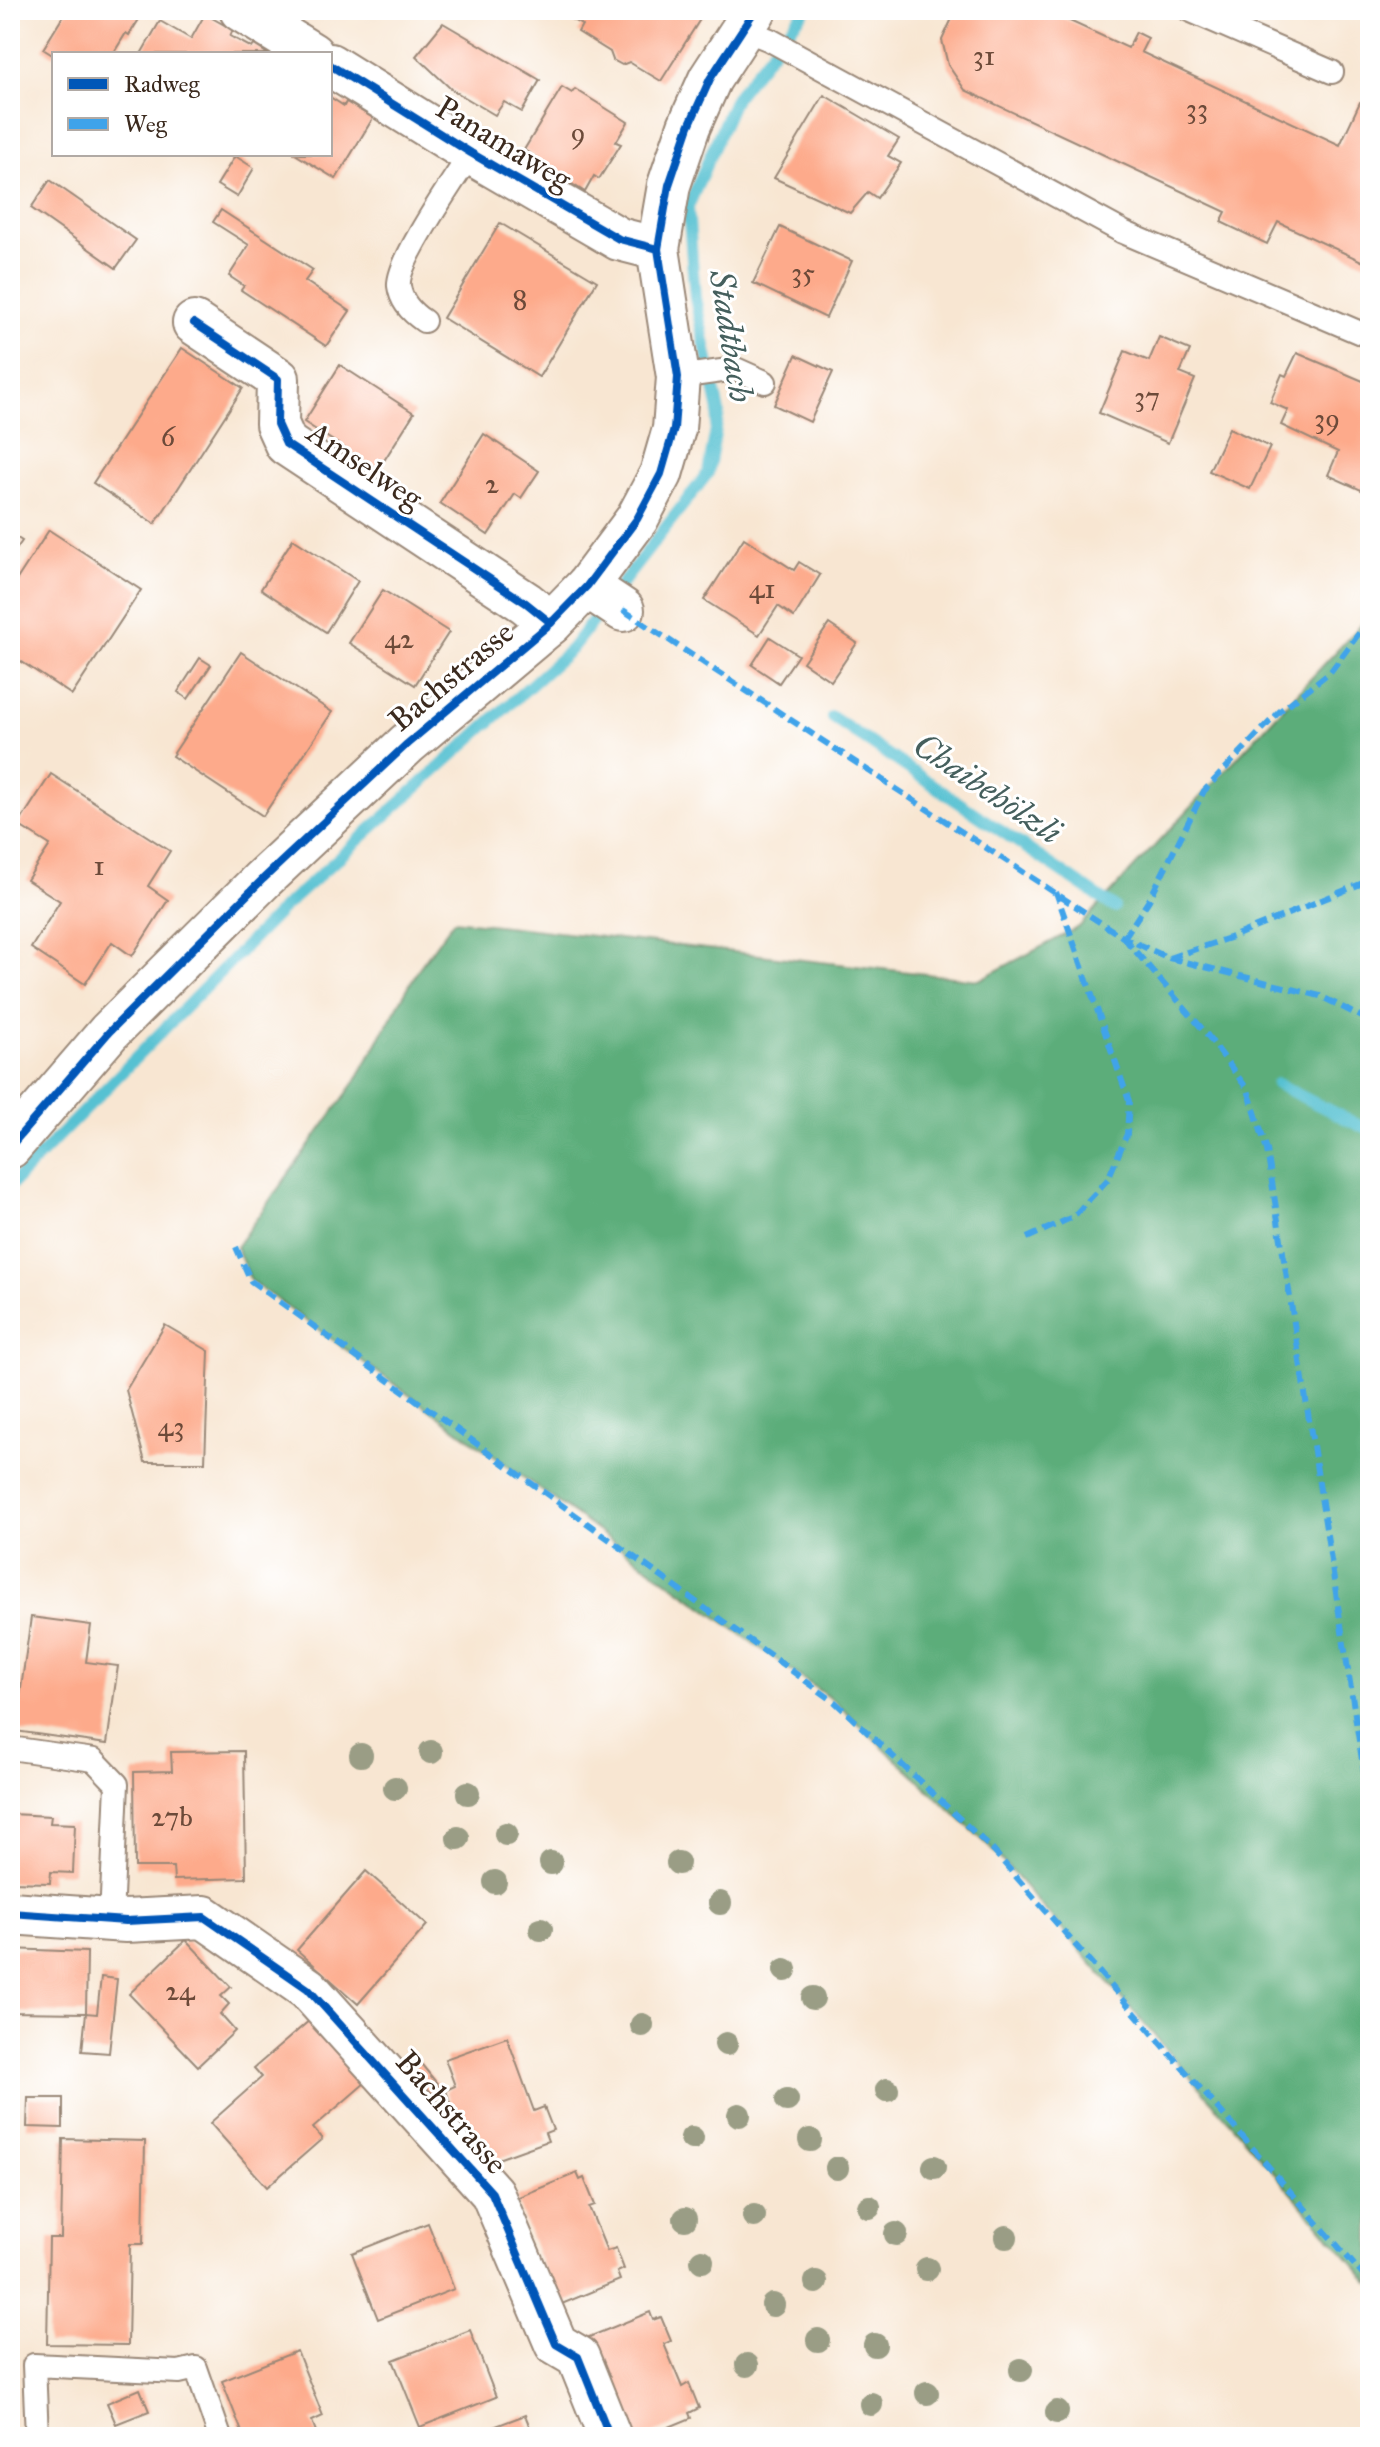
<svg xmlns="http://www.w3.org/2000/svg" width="1380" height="2447" viewBox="0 0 1380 2447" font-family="'IM FELL Great Primer',serif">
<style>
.forest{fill:#5cad7a;stroke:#4c6c4c;stroke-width:2}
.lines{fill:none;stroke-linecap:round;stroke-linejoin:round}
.stream{stroke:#57c1d2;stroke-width:12}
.building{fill:#fdaa8b}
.lane-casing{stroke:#9a8878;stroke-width:26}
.street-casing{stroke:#9a8878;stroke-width:46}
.lane{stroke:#fff;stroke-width:22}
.street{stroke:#fff;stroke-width:42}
.quiet{stroke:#3fa3ea;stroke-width:6;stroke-dasharray:12 6;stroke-linecap:butt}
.cycleway-casing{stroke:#fff;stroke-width:13}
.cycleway{stroke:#0057b8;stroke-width:8}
.tree{fill:#9a9d85}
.labels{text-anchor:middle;stroke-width:6;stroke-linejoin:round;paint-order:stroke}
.number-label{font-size:28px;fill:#6c4a39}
.street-label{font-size:32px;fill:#3b2a1e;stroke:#fff}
.water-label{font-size:34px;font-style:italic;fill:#455f5d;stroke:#fff}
</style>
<rect width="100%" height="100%" fill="#fff"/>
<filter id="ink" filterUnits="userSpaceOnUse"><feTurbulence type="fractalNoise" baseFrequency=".0125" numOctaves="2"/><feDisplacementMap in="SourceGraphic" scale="16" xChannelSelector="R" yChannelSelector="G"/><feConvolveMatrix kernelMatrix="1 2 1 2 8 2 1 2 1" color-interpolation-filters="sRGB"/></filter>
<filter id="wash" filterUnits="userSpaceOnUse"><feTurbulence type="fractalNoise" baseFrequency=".006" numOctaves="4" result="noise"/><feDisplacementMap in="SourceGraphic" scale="32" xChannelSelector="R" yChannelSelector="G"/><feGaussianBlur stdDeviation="1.8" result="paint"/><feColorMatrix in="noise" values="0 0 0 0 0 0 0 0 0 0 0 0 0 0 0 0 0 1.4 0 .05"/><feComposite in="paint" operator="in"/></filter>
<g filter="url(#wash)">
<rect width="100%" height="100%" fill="#f8e6d2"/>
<path class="forest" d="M1370,615V2283L991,1848L835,1702L251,1281L236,1247L355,1082L419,968L454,920L979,980L1079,927Z"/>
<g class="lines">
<g class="stream">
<path d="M832,717L1114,907"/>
<path d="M1277,1084L1370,1131"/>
<path d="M10,1186L283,908L571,649L708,473L719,412L695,298L688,207L735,98L805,10"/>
</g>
</g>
<g id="blocks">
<g class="building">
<path d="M67,10H145L129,35L126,33L113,54H54V56L43,49Z"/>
<path d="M576,10H699L704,13L661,81L629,62L622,65L613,60L610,52L578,32L582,25L571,19Z"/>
<path d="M956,10H1046L1128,48L1136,32L1148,38L1141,52L1340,145L1360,102L1370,107V265L1278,222L1267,244L1221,222L1226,212L965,90L948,65L942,40Z"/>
<path d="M205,14L233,30L230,36L252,48L254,45L268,54H141L160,21L191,39Z"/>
<path d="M443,23L540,80L522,112L504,102L495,115L451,89L416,56Z"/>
<path d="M562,87L572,93L575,89L628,122L616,142L621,144L599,179L594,176L585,192L533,160L535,157L524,150Z"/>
<path d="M824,95L899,139L888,156L901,163L877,198L868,192L850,213L774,178Z"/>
<path d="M330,97L344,106L346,102L373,118L336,179L295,154H330Z"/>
<path d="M235,156L254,168L237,197L217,185Z"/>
<path d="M50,180L136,240L116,268L31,208Z"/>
<path d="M221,210L313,270L305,281L350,311L326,346L241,290L244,286L229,276L249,245L213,222Z"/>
<path d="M500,223L597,281L539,377L443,318Z"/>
<path d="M780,227L852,261L826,318L753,283Z"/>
<path d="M1159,337L1190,350L1180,373L1195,379L1168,443L1099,413L1125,351L1149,361Z"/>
<path d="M182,348L243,388L155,524L93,483Z"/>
<path d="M1297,353L1370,384V494L1328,475L1338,452L1281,425L1288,410L1270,402L1282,374L1286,376Z"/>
<path d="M796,355L833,372L810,422L774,405Z"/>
<path d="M340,365L414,413L378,470L304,422Z"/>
<path d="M1229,428L1270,447L1250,489L1209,471Z"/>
<path d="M484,434L539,471L521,498L515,494L488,535L440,503Z"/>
<path d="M49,530L141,590L72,695L10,654V590Z"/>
<path d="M11,534L22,541L10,558V536Z"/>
<path d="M744,538L794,570L799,562L820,575L794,617L778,606L759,635L704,600Z"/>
<path d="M293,539L358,581L326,632L261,589Z"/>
<path d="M383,590L449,632L415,685L349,643Z"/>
<path d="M829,624L857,643L831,681L803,662Z"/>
<path d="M770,637L798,655L779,683L752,665Z"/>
<path d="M241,652L332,712L263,816L172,756Z"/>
<path d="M200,658L211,665L188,699L178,692Z"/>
<path d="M51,774L170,851L148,886L168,900L132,956L112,942L85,984L31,948L60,901L27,880L50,845L18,825Z"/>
<path d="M165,1325L209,1351L205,1462H145L126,1390Z"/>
<path d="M31,1617L91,1625L86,1662L118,1666L107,1744L15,1731Z"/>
<path d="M244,1751L246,1878L174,1880L173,1867H135L134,1772L172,1771L171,1752Z"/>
<path d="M10,1814L51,1816L50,1823L75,1824L73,1873L51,1872L50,1883L10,1882Z"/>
<path d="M366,1871L427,1925L358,2004L297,1950Z"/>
<path d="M186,1940L231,1987L221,1996L229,2004L220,2014L235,2031L198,2066L129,1994Z"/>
<path d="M10,1949L87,1952L86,2013L10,2012Z"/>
<path d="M101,1977L117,1979L109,2053L82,2051L86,2013L97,2014Z"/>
<path d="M310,2020L365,2083L313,2128L322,2139L267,2187L210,2123L262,2077L254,2068Z"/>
<path d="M507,2037L534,2111L544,2107L553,2130L545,2133L548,2141L484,2164L473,2135L464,2138L449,2100L446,2090L455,2086L445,2059Z"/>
<path d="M418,2060L440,2087L420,2103L398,2077Z"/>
<path d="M28,2098H63V2128L27,2127Z"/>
<path d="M63,2139L145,2141L143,2244H130L128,2345L47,2344L49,2238H61Z"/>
<path d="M577,2173L580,2180L584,2178L595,2205L589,2207L607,2251L616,2248L624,2269L617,2272L620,2280L557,2306L516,2198Z"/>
<path d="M428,2223L454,2289L378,2319L352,2253Z"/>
<path d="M650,2312L653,2320L661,2317L671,2341L664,2344L682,2387L689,2383L699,2408L689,2413L691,2418L645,2437H630L589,2337Z"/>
<path d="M470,2330L496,2397L420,2427L393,2360Z"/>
<path d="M297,2351L323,2416L312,2421L318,2437H244L222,2381Z"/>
<path d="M140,2389L149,2411L116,2424L107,2403Z"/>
<path d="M525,2415L534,2437H467Z"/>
</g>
</g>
</g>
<g filter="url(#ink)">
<use href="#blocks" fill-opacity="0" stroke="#9a8878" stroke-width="2"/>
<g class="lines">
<g class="lane-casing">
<g id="lane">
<path d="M1189,10L1332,72"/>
<path d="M743,29L770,40L1123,232L1370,337"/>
<path d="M424,321C412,313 401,302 399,286C396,262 456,177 471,153"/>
<path d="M678,377L736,369L765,382"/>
<path d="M10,1748L94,1760L117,1784L111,1919"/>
<path d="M37,2437L34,2365L179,2372L196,2368L220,2437"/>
</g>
</g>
<g class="street-casing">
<g id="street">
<path d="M241,10L312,54"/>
<path d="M330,65L471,153L619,239L658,249"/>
<path d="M194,323L278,379L277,424L286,444L526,603L551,623"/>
<path d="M587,586L623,610"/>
<path d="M10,1147L109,1032L263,879L407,744L551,623L587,586L637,519L661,474L674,429L678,377L658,249L669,185L689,126L710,79L755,10"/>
<path d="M10,1913L126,1921L204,1917L308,1989L492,2193L556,2344L578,2357L610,2437"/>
</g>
</g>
<use href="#lane" class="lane"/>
<use href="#street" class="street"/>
<g class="quiet">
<path d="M623,610L1124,938L1169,958L1320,996L1370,1021"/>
<path d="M1124,938L1205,1032L1248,1090L1267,1150L1370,1811"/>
<path d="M1124,938L1149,900L1204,791L1280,711L1331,671L1360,632L1370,623"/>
<path d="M1169,958L1232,937L1370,880"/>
<path d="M1027,1238L1073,1217L1108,1179L1127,1134L1129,1101L1056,892"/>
<path d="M236,1247L251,1281L835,1702L991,1848L1370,2283"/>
</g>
<g class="cycleway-casing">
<g id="cycleway">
<path d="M330,65L471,153L619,239L658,249"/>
<path d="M194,323L278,379L277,424L286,444L526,603L551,623"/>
<path d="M10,1147L109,1032L263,879L407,744L551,623L587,586L637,519L661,474L674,429L678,377L658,249L669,185L689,126L710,79L755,10"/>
<path d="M10,1913L126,1921L204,1917L308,1989L492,2193L556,2344L578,2357L610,2437"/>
</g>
</g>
<use href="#cycleway" class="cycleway"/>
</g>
<g class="tree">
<circle cx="431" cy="1752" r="12"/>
<circle cx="361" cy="1755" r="12"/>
<circle cx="395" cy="1788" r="12"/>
<circle cx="468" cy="1793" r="12"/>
<circle cx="506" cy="1834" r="12"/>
<circle cx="458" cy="1838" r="12"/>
<circle cx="551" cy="1863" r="12"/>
<circle cx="678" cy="1863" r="12"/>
<circle cx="495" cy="1882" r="12"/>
<circle cx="720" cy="1903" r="12"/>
<circle cx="541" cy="1929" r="12"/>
<circle cx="785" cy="1970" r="12"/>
<circle cx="813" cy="1998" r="12"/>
<circle cx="642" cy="2025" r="12"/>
<circle cx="726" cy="2044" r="12"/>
<circle cx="887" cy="2090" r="12"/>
<circle cx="787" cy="2100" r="12"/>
<circle cx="739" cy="2115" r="12"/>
<circle cx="692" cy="2138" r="12"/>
<circle cx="810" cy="2140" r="12"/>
<circle cx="934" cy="2167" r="12"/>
<circle cx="837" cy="2168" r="12"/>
<circle cx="869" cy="2207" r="12"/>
<circle cx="754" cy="2216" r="12"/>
<circle cx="685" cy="2219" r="12"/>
<circle cx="896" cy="2234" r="12"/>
<circle cx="1006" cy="2237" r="12"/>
<circle cx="702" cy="2261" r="12"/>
<circle cx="927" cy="2269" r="12"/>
<circle cx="816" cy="2282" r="12"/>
<circle cx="773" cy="2305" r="12"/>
<circle cx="818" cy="2340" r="12"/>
<circle cx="875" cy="2345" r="12"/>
<circle cx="747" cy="2365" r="12"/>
<circle cx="1021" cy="2370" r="12"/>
<circle cx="927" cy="2393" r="12"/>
<circle cx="871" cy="2404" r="12"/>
<circle cx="1057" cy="2412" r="12"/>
</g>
</g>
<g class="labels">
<g class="number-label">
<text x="984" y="65">31</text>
<text x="1197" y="118">33</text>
<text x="578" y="142">9</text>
<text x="803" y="282">35</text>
<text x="520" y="309">8</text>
<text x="1147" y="406">37</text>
<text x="1327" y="428">39</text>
<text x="168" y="446">6</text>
<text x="492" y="493">2</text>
<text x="762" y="598">41</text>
<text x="399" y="648">42</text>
<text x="99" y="875">1</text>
<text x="171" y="1436">43</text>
<text x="172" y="1826">27b</text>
<text x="180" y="2000">24</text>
</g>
<g class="street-label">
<text transform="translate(504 143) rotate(31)" y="11">Panamaweg</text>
<text transform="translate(365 465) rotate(34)" y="11">Amselweg</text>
<text transform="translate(451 676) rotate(-40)" y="11">Bachstrasse</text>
<text transform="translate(452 2112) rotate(49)" y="11">Bachstrasse</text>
</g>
<g class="water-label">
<text transform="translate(732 336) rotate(81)" y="12">Stadtbach</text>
<text transform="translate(988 788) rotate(34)" y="12">Chaibehölzli</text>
</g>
</g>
<rect width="1380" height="2447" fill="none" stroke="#fff" stroke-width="40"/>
<rect x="52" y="52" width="280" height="104" fill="#ffffff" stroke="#b1aaa5" stroke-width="2"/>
<rect x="68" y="78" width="40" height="12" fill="#0057b8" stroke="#b1aaa5" stroke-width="2"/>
<text x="124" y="92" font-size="24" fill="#3b2a1e">Radweg</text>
<rect x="68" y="118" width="40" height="12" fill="#3fa3ea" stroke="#b1aaa5" stroke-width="2"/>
<text x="124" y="132" font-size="24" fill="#3b2a1e">Weg</text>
</svg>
